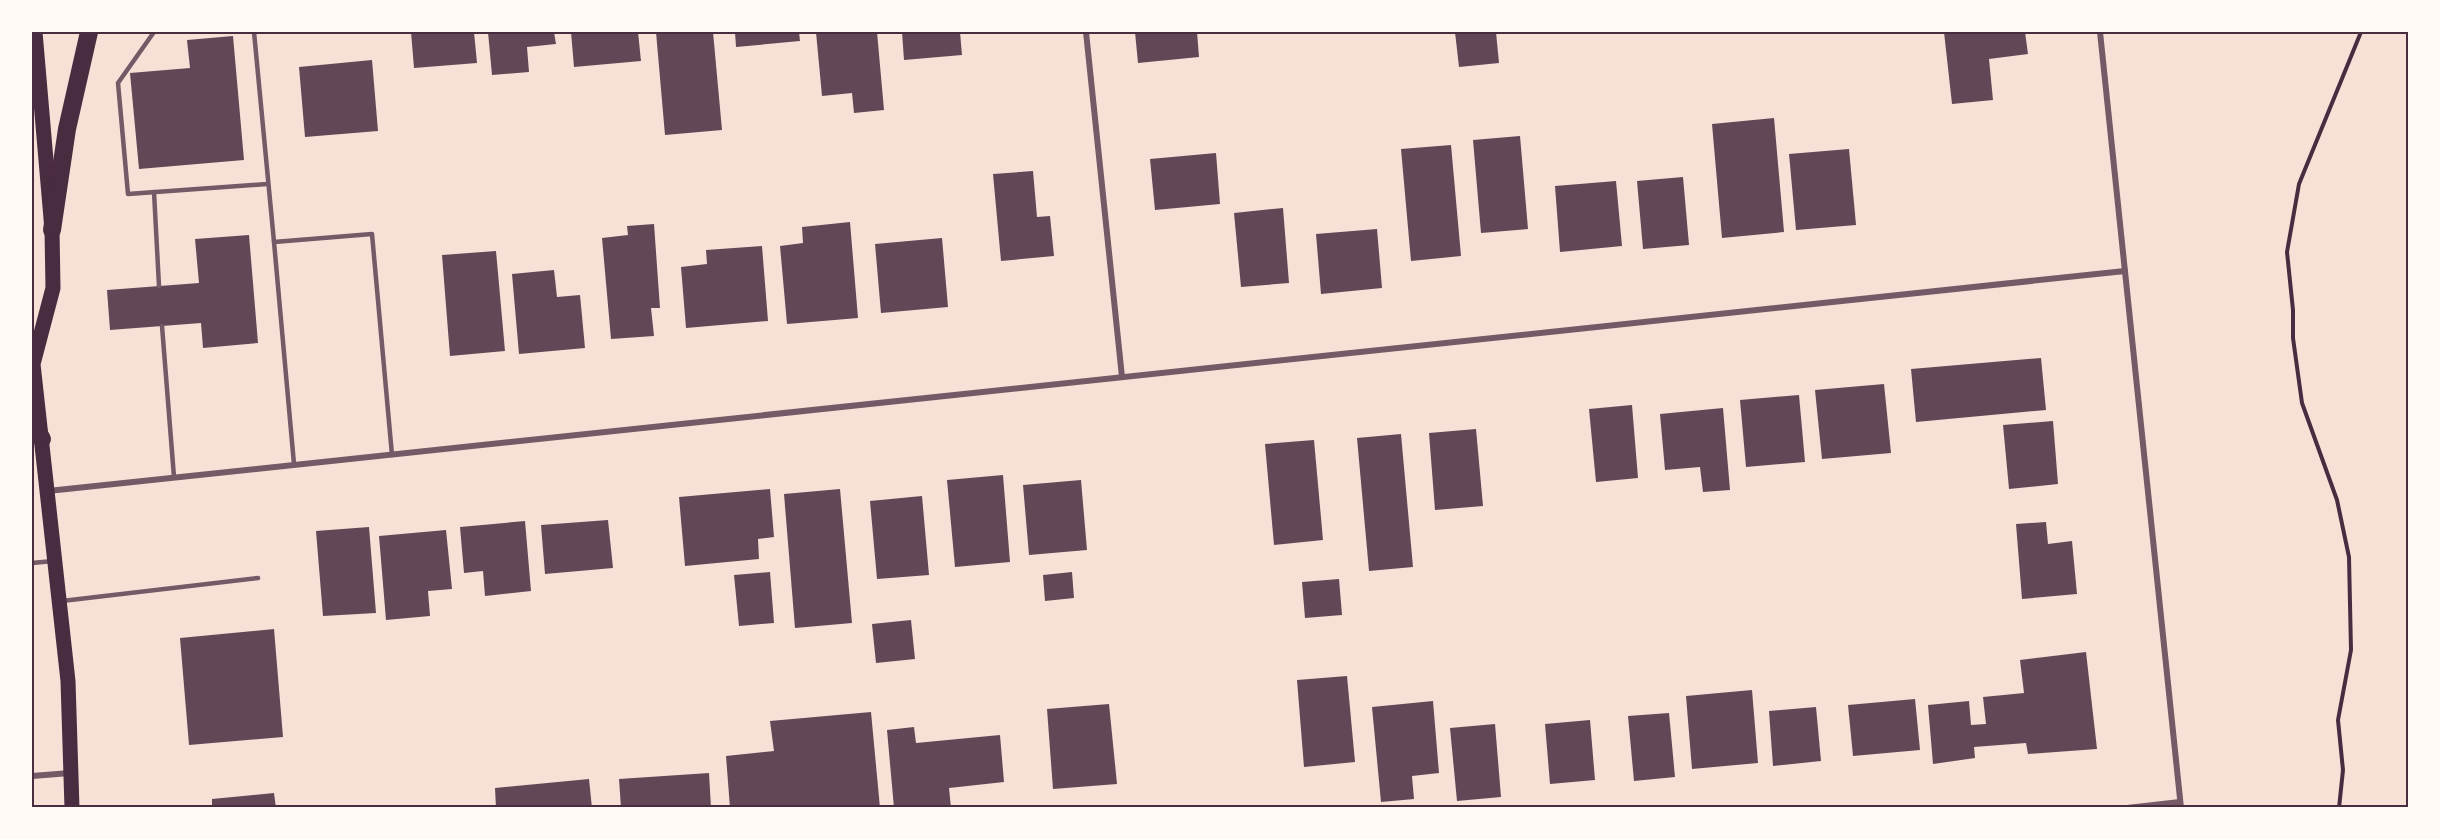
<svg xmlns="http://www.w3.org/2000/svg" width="2440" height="839" viewBox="0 0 2440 839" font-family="Cabin,sans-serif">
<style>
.building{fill:#644757}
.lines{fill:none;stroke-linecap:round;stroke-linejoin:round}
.path{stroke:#4a2c40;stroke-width:4}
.service{stroke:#755966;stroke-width:4.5}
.minor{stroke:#755966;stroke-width:6}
.primary{stroke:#4a2c40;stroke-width:15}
.motorway{stroke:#4a2c40;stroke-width:18}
.neatline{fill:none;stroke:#4a2c40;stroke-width:2}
</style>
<rect width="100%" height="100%" fill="#f7e1d7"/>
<g class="building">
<path d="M411,32H474L477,63L414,68Z"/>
<path d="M488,32H554L556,44L527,47L529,72L492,75Z"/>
<path d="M571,32H638L641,61L574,67Z"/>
<path d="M656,32H713L722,130L665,135Z"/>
<path d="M735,32H799L800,41L736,47Z"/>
<path d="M816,32H877L884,110L854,113L852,93L822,96Z"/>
<path d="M902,32H960L962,55L904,60Z"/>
<path d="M1135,32H1197L1199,57L1138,63Z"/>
<path d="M1455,32H1496L1499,63L1459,67Z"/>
<path d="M1944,32H2025L2028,54L1989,59L1993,100L1952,104Z"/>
<path d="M233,36L244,160L139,169L130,73L190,68L187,40Z"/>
<path d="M372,60L378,131L305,137L299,67Z"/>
<path d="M1774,118L1784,232L1722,238L1712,124Z"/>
<path d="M1520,136L1528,229L1481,233L1473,140Z"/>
<path d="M1451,145L1461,256L1411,261L1401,149Z"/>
<path d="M1849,149L1856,225L1796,230L1789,154Z"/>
<path d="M1216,153L1220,204L1155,210L1150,159Z"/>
<path d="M1033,171L1037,217L1050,216L1054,256L1001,261L993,174Z"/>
<path d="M1683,177L1689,245L1643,249L1637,181Z"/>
<path d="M1616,181L1622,246L1560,252L1555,186Z"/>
<path d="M1283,208L1289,283L1241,287L1234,213Z"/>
<path d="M850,222L858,318L787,324L780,246L803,243L802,227Z"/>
<path d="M654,224L660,308H651L654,336L611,339L602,238L628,235L627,226Z"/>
<path d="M1377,229L1382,288L1321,294L1316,234Z"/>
<path d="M249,235L258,343L203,348L201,323L110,330L107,290L199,283L195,239Z"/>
<path d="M942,238L948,307L881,313L875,244Z"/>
<path d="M762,246L768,321L686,328L681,267L707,264L706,250Z"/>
<path d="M496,251L505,351L450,356L442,255Z"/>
<path d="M554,270L557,297L580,295L585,348L519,354L512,274Z"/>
<path d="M2041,358L2046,410L1916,422L1911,369Z"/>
<path d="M1884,384L1891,453L1822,459L1815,390Z"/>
<path d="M1799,395L1805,462L1746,467L1740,400Z"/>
<path d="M1632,405L1638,478L1596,482L1589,409Z"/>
<path d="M1723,408L1730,490L1703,492L1700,467L1665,470L1660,414Z"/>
<path d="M2053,421L2058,484L2009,489L2003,425Z"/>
<path d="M1476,429L1483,506L1435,510L1429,433Z"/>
<path d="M1401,434L1413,567L1369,571L1357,438Z"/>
<path d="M1314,440L1323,540L1274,545L1265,444Z"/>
<path d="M1003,475L1010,562L955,567L947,480Z"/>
<path d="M1081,480L1087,550L1029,555L1023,485Z"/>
<path d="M770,489L774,537L758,539L759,559L685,566L679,497Z"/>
<path d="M840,489L852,623L795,628L784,494Z"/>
<path d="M922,496L929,575L877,579L870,501Z"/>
<path d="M608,520L613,568L545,574L541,525Z"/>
<path d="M525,521L531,591L485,596L483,571L464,573L460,527Z"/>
<path d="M2046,522L2048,544L2072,541L2077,594L2022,599L2016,524Z"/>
<path d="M369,527L376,613L323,616L316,531Z"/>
<path d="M446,530L452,589L428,591L430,616L386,620L379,536Z"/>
<path d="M770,572L774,623L739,626L734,575Z"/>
<path d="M1072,572L1074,598L1045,601L1043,575Z"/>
<path d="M1339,579L1342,615L1305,618L1302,582Z"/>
<path d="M911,620L915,659L876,663L872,624Z"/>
<path d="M274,629L283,737L189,745L180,638Z"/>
<path d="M2086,652L2097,749L2028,754L2026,743L1974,747L1975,758L1933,764L1928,705L1969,701L1971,725L1986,724L1983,697L2024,693L2020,660Z"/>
<path d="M1347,676L1355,762L1304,767L1297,680Z"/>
<path d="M1752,690L1758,763L1692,769L1686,696Z"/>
<path d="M1915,699L1920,750L1853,756L1848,705Z"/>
<path d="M1433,701L1439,773L1412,776L1414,799L1381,802L1372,707Z"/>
<path d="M1109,704L1117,784L1053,789L1047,709Z"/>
<path d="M1816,707L1821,761L1773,766L1769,711Z"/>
<path d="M871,712L880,808H730L726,756L774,751L770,721Z"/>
<path d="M1669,713L1675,777L1634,781L1628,716Z"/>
<path d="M1590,720L1595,780L1550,784L1545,724Z"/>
<path d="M1495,724L1501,797L1457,801L1450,728Z"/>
<path d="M914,727L916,743L1000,735L1004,782L949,788L951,808H894L887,730Z"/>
<path d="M709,773L711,808H621L619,779Z"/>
<path d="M589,779L592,808H496L495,788Z"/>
<path d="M274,793L276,808H212V799Z"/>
</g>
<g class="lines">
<path class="path" d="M2339,808L2343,770L2338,720L2351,650L2349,557L2337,500L2302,403L2293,338V310L2287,252L2299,184L2361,32"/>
<g class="service">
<path d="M154,32L118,83L128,194L267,184"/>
<path d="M254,32L274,242L372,234L392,455"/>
<path d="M154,192L159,286"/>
<path d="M274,242L294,464"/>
<path d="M162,326L174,477"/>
<path d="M32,563L53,561"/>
<path d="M62,601L258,578"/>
</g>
<g class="minor">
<path d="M1086,32L1122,377"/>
<path d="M2100,32L2181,808"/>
<path d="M48,491L2125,271"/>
<path d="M32,776L70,773"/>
<path d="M2127,808L2180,802"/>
</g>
<path class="primary" d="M35,32L52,230L53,288L33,364L68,681L72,808"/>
<g class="motorway">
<path d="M52,230L67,129L89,32"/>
<path d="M32,421L42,439"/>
</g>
</g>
<rect width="2440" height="839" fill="none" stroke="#fffaf5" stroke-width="66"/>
<rect x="33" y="33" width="2374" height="773" class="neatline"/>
</svg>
